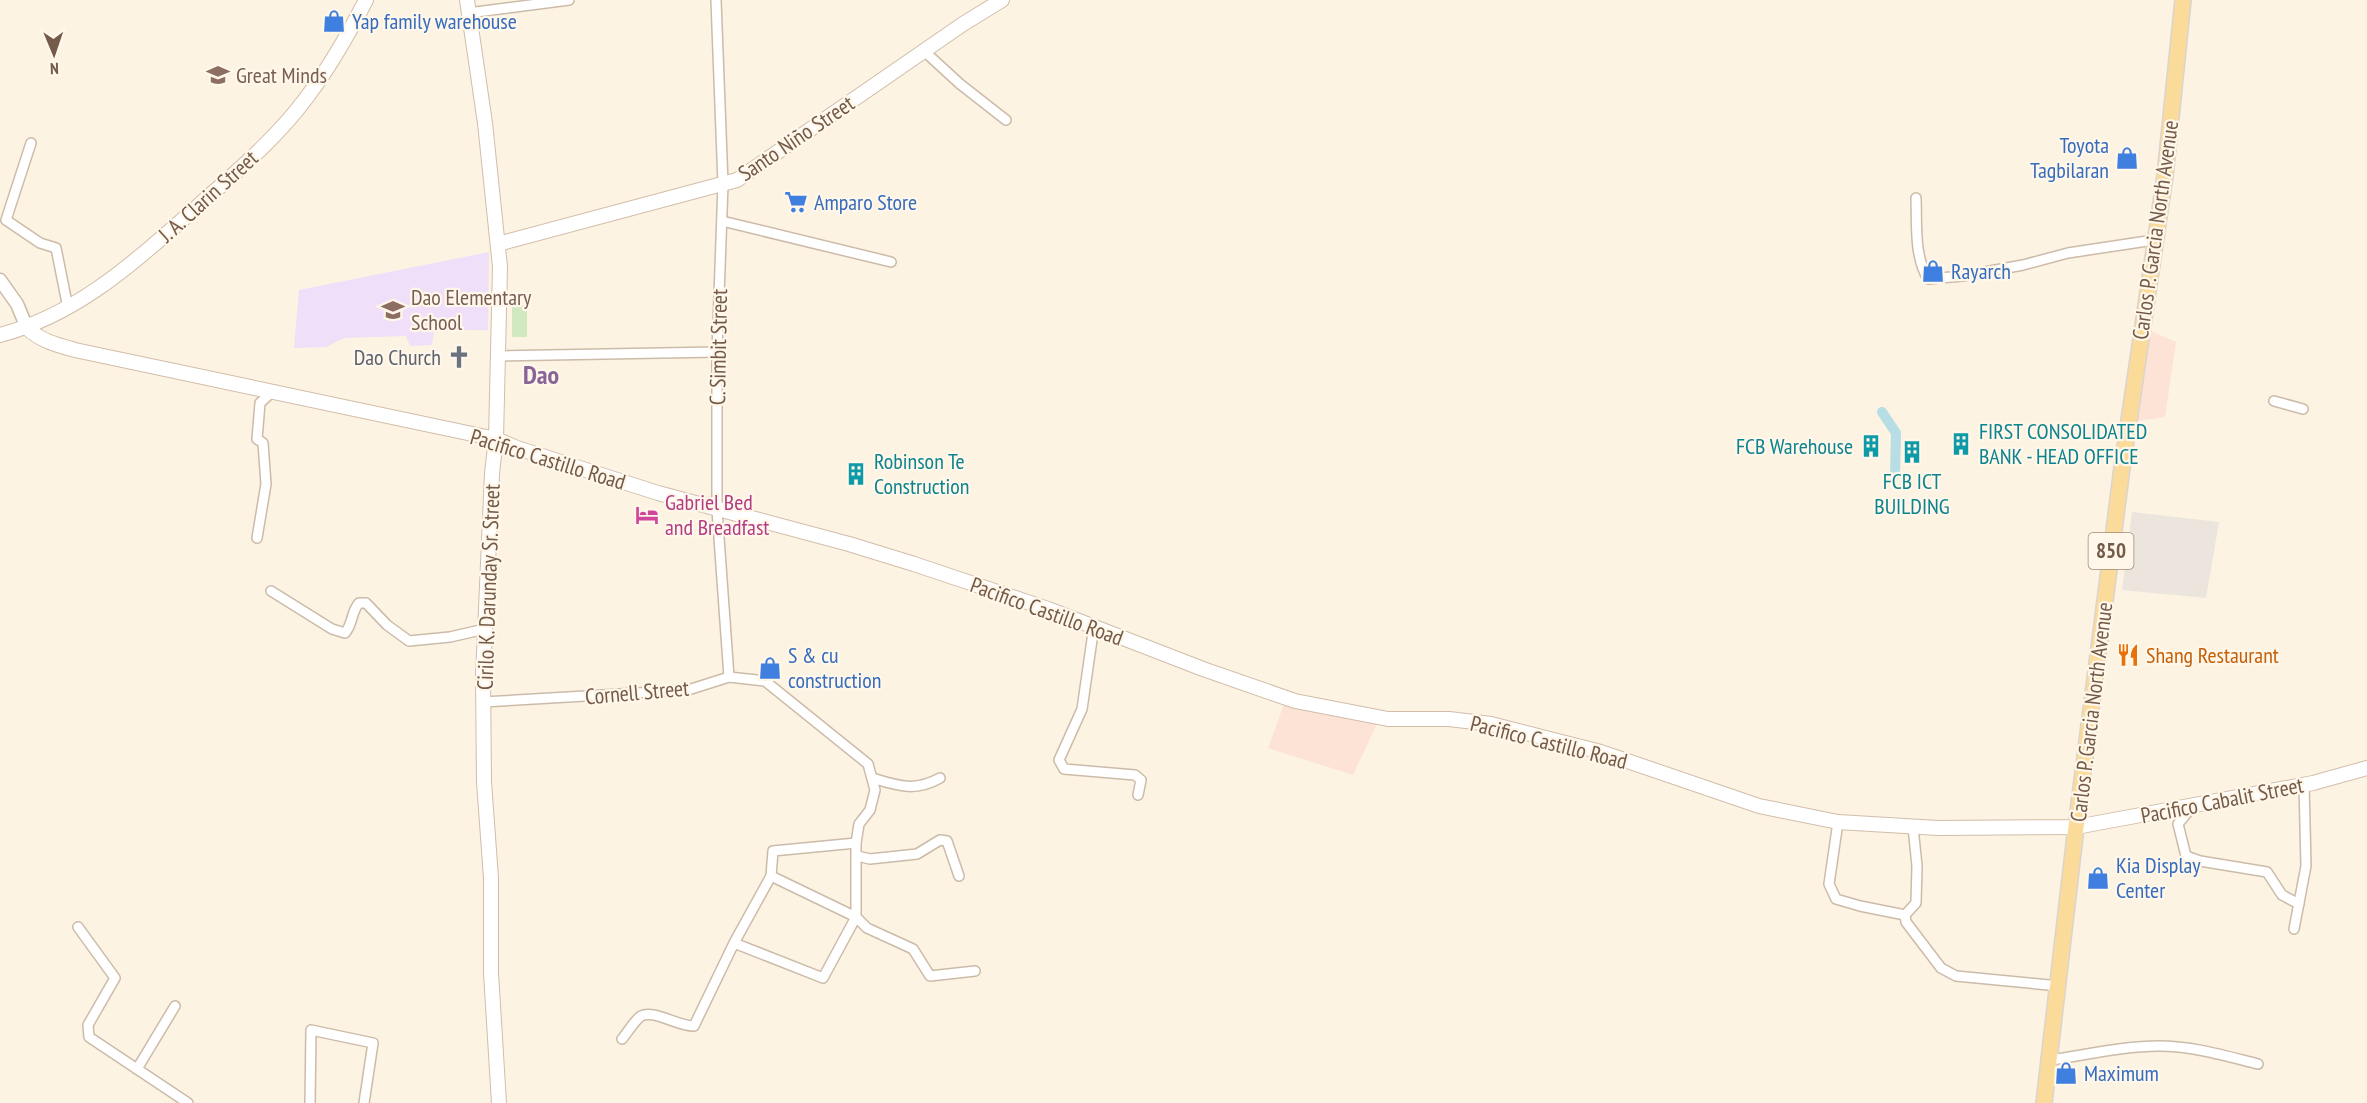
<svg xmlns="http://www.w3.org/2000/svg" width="2367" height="1103" viewBox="0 0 2367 1103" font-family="'PT Sans Narrow',sans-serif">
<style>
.commercial{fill:#fde3d6}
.industrial{fill:#ebe5dd}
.education{fill:#f0dff8}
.pitch{fill:#d0e9c1}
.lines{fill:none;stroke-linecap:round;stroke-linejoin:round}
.canal{stroke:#b7dde5;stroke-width:10}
.minor-casing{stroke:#cdbba9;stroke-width:12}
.tertiary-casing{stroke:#cdbba9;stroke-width:15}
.secondary-casing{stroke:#d2bda9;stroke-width:16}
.primary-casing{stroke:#dbd4d0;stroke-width:18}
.minor{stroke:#fff;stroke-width:9}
.tertiary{stroke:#fff;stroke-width:12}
.secondary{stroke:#fff;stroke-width:14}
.primary{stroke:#fbdb9a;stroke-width:15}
.labels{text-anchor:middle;stroke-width:4.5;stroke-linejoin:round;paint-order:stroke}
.shield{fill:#fff7e9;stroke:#9e8979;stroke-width:1.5}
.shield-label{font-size:21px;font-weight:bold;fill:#745a49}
.shop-label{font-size:22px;fill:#366cbe;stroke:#fff7e9;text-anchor:start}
.education-label{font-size:22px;fill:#785e54;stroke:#fff7e9;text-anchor:start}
.street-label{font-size:22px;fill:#745a49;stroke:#fff7e9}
.worship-label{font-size:22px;fill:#5b616d;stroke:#fff7e9;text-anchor:end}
.culture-label{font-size:22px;fill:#0d838f;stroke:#fff7e9;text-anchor:start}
.hotel-label{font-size:22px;fill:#b23c85;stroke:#fff7e9;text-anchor:start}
.food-label{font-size:22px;fill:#c56008;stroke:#fff7e9;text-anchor:start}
.quarter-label{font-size:26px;font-weight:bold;fill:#886497;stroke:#fff7e9}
</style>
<rect width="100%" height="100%" fill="#fcf3e2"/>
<g class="commercial">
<path d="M2144,328L2176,342L2165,417L2132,422Z"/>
<path d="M1284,704L1377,724L1353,775L1268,748Z"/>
</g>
<path class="industrial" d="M2132,512L2219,522L2206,598L2122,590Z"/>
<path class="education" d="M489,252L488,330H434L432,345L410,346L406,336L344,338L326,347L294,348L299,290Z"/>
<rect class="pitch" x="512" y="305" width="15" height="32"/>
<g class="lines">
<path class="canal" d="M1882,412L1896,433L1895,475"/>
<g class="minor-casing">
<g id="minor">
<path d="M716,0L723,184L717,352V510L729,677"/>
<path d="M468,13L569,0"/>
<path d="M924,51L960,84L1006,120"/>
<path d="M31,143L6,220L40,243L56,248L68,308"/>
<path d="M1916,198C1917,224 1914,256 1928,279L1963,276L2023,265L2068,253L2154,240"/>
<path d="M722,221L891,262"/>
<path d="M498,356L717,352"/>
<path d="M2274,401L2303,409"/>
<path d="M257,538L266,484L263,443L257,439L260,403L274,390"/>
<path d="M271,591L332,629L345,633C353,624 351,612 359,603H366L387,625L409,641L450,637L485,629"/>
<path d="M1094,626L1082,709L1059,760L1064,769L1135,775L1141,780L1138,795"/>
<path d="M483,702L688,690L729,677L765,681L868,764L875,790L870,810L859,824L856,843V917L867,928L913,949L930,976L975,971"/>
<path d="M872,778C898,786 915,792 940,778"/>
<path d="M2192,807L2178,824L2186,856L2200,861L2267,872L2282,895L2299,904"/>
<path d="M1838,822L1829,884L1836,899L1860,906L1905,915L1916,903L1917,866L1913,827"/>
<path d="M857,856L870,859L917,854L940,840L947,841L959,876"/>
<path d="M771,876L773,851L856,843"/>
<path d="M1905,915L1906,922L1941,968L1956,976L2059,986"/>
<path d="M78,927L115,978L88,1025L89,1037L188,1103"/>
<path d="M2294,929L2306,866L2304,784"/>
<path d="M622,1039C628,1032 634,1021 641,1016C654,1009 679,1027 694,1026L734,943L771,876L856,917L823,978L734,943"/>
<path d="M2050,1060C2086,1055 2123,1046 2159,1046C2193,1046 2226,1056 2258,1064"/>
<path d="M137,1069L175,1006"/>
<path d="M310,1103L311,1030L373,1043L364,1103"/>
</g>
</g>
<g class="tertiary-casing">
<path id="tertiary" d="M0,280L17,304L27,328"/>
</g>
<g class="secondary-casing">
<g id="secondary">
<path d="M467,0L485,123L500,267L496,439L492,473L483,676L484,782L491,878V973L499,1103"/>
<path d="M498,244L737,180L963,24L1002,0"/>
<path d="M27,328C41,341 57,345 75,350L496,439L517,448L658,493L849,544L914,564L1048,609L1203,669L1295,701L1388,719H1449L1491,724L1601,752L1759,806L1838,822L1938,828L2076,827L2313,783L2367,768"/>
<path d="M0,335C80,314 136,260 197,207C235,173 276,139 307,97C329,68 349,33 366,0"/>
</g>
</g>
<g class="primary-casing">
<path id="primary" d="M2044,1103L2076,827L2122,468L2165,176L2183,0"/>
</g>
<use href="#minor" class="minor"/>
<use href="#tertiary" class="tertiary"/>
<use href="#secondary" class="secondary"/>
<use href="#primary" class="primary"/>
</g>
<defs>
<g id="shop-bare" transform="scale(1.8)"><path d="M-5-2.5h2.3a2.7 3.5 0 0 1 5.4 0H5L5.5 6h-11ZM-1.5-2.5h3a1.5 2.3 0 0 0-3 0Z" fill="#3f7fe0" stroke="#fff7e9" stroke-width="2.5" paint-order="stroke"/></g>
<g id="school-bare" transform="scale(1.8)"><path d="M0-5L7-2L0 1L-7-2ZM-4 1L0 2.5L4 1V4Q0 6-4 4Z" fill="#8d6e63" stroke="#fff7e9" stroke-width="2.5" paint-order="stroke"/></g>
<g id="supermarket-bare" transform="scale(1.8)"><path d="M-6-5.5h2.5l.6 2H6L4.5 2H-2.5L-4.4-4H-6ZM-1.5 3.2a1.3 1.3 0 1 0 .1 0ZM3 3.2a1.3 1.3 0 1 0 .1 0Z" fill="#3f7fe0" stroke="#fff7e9" stroke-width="2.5" paint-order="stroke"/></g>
<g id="church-bare" transform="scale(1.8)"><path d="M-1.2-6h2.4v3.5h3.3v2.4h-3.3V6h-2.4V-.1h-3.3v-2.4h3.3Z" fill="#6b7280" stroke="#fff7e9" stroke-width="2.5" paint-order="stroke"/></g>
<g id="building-bare" transform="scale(1.8)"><path d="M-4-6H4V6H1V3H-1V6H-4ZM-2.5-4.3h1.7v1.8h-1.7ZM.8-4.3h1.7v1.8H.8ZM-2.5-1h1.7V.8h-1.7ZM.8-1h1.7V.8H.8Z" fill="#0f9aa8" stroke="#fff7e9" stroke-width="2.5" paint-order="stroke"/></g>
<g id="hotel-bare" transform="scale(1.8)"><path d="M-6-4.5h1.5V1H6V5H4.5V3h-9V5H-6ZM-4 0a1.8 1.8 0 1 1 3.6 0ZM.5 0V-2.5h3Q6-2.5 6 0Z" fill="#d1479c" stroke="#fff7e9" stroke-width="2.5" paint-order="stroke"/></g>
<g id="restaurant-bare" transform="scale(1.8)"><path d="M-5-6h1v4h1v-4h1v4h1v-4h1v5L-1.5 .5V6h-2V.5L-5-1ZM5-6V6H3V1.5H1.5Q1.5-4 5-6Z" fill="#e8710a" stroke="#fff7e9" stroke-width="2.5" paint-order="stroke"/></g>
</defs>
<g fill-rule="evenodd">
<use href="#shop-bare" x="334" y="21"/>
<use href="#school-bare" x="218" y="75"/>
<use href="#shop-bare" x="2127" y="158"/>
<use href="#supermarket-bare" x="796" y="202"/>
<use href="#shop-bare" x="1933" y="271"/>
<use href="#school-bare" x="393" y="310"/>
<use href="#church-bare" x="459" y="357"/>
<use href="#building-bare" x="1961" y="444"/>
<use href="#building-bare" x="1871" y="446"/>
<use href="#building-bare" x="1912" y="452"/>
<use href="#building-bare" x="856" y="474"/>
<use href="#hotel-bare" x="647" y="515"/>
<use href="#restaurant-bare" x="2128" y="655"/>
<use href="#shop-bare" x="770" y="668"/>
<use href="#shop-bare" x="2098" y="878"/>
<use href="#shop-bare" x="2066" y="1073"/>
</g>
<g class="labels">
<rect class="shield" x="2088.5" y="533" width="45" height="36" rx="4.5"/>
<g class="shield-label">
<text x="2111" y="558">850</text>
</g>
<g class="shop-label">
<text x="352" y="29">Yap family warehouse</text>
<text x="2109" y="153" text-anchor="end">Toyota<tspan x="2109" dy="25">Tagbilaran</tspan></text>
<text x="814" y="210">Amparo Store</text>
<text x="1951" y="279">Rayarch</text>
<text x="788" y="663">S &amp; cu<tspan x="788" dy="25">construction</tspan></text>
<text x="2116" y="873">Kia Display<tspan x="2116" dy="25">Center</tspan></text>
<text x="2084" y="1081">Maximum</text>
</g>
<g class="education-label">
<text x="236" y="83">Great Minds</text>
<text x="411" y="305">Dao Elementary<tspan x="411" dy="25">School</tspan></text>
</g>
<g class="street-label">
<text transform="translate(796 138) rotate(-34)" y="8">Santo Niño Street</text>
<text transform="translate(208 196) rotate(-42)" y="8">J. A. Clarin Street</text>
<text transform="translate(2155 230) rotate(-82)" y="8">Carlos P. Garcia North Avenue</text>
<text transform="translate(718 347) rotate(-89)" y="8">C. Simbit Street</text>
<text transform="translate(548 459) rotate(17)" y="8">Pacifico Castillo Road</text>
<text transform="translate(488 587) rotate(-88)" y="8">Cirilo K. Darunday Sr. Street</text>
<text transform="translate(1047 611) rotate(20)" y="8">Pacifico Castillo Road</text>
<text transform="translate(637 692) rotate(-5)" y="8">Cornell Street</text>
<text transform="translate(2091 712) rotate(-83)" y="8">Carlos P. Garcia North Avenue</text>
<text transform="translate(1549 742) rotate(14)" y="8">Pacifico Castillo Road</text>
<text transform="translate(2222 800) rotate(-11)" y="8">Pacifico Cabalit Street</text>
</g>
<g class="worship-label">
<text x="441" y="365">Dao Church</text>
</g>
<g class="culture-label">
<text x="1979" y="439">FIRST CONSOLIDATED<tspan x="1979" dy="25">BANK - HEAD OFFICE</tspan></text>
<text x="1853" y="454" text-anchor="end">FCB Warehouse</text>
<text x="874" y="469">Robinson Te<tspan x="874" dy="25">Construction</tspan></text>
<text x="1912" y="489" text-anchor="middle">FCB ICT<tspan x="1912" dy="25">BUILDING</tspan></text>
</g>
<g class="hotel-label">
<text x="665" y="510">Gabriel Bed<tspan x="665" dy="25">and Breadfast</tspan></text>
</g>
<g class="food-label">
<text x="2146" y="663">Shang Restaurant</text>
</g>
<g class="quarter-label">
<text x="541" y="384">Dao</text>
</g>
</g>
<g transform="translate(54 54) rotate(178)" stroke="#fff7e9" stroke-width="4.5" paint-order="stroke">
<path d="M0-4.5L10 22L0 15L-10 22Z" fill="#745a49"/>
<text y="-9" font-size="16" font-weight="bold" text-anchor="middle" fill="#745a49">N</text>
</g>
</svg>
